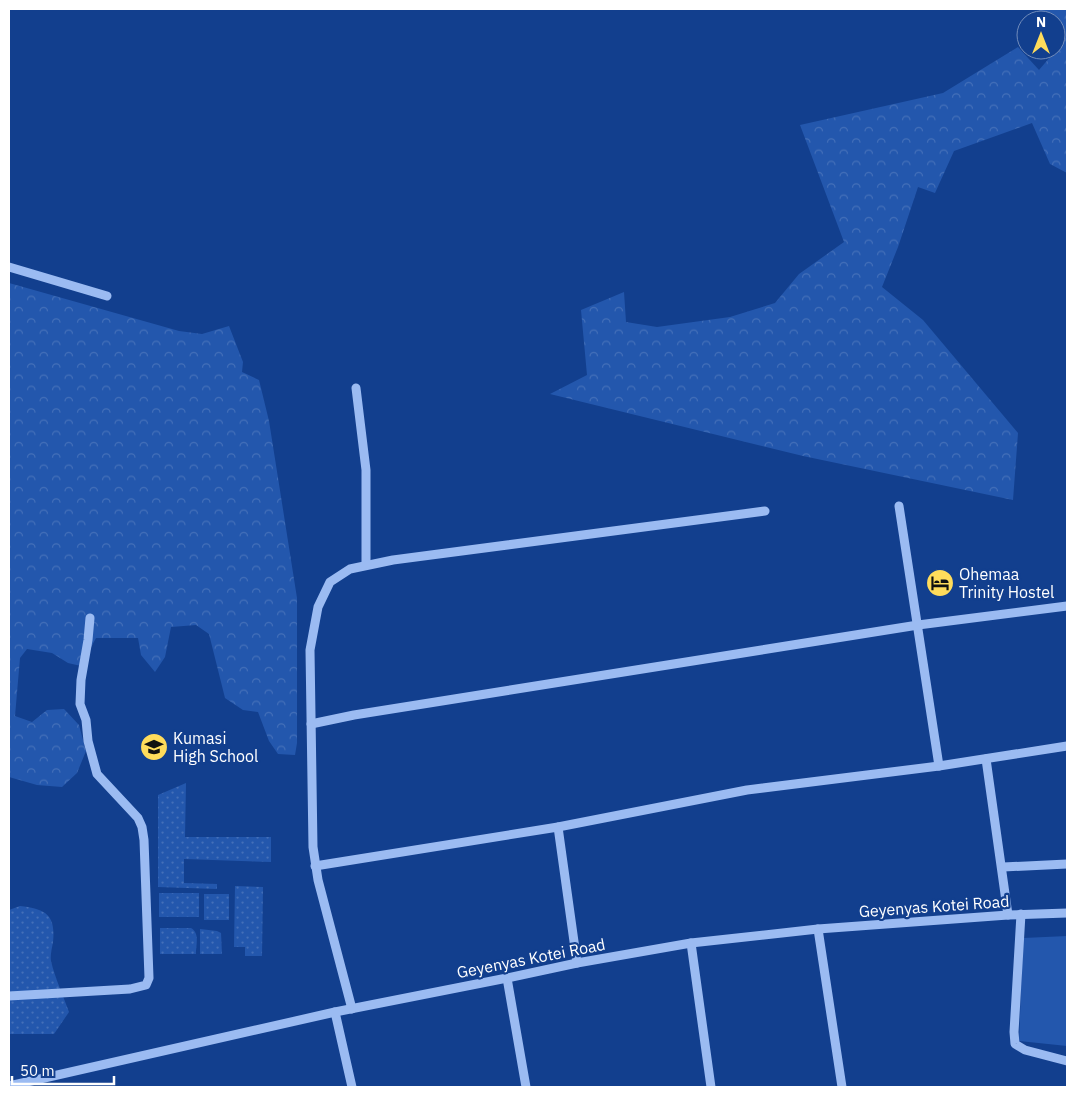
<svg xmlns="http://www.w3.org/2000/svg" width="1076" height="1096" viewBox="0 0 1076 1096" font-family="'IBM Plex Sans',sans-serif">
<style>
.grass{fill:url(#grass-dots)}
.forest{fill:url(#forest-crowns)}
.pitch{fill:#2357ad}
.lines{fill:none;stroke-linecap:round;stroke-linejoin:round}
.minor{stroke:#9bbbf2;stroke-width:9}
.labels{text-anchor:middle;stroke-width:4.5;stroke-linejoin:round;paint-order:stroke}
.poi-label{font-size:16px;fill:#fff;stroke:#123f8e;text-anchor:start}
.street-label{font-size:16px;fill:#fff;stroke:#123f8e}
</style>
<defs>
<pattern id="grass-dots" width="8" height="8" patternUnits="userSpaceOnUse" patternTransform="scale(1.25)"><rect width="8" height="8" fill="#2357ad"/><path d="M2 2h.1M6 6h.1" fill="none" stroke="#4470b9" stroke-width="1.8" stroke-linecap="round"/></pattern>
<pattern id="forest-crowns" width="20" height="18" patternUnits="userSpaceOnUse" patternTransform="scale(1.25)"><rect width="20" height="18" fill="#2357ad"/><path d="M2 6a3 3 0 1 1 6 0M12 15a3 3 0 1 1 6 0" fill="none" stroke="#4470b9"/></pattern>
</defs>
<rect width="100%" height="100%" fill="#123f8e"/>
<g class="grass">
<path d="M186,783L185,837H271V862L184,859V883L217,884V889L158,887V795Z"/>
<path d="M235,886L263,887L262,956H245V947H234Z"/>
<rect x="159" y="893" width="40" height="24"/>
<rect x="204" y="894" width="25" height="26"/>
<path d="M20,906C45,909 56,914 53,942C52,948 50,955 51,961C55,978 63,995 69,1012L54,1034H10L9,1036V910Z"/>
<path d="M160,928H191C200,933 196,945 196,954H160Z"/>
<path d="M200,929L217,931L221,933L222,954H200Z"/>
</g>
<g class="forest">
<path d="M1038,9H1067V173L1050,164L1032,123L954,151L935,193L918,187L898,247L882,287L923,320L1018,433L1013,500L803,456L550,394L587,375L581,310L624,292L626,322L657,327L730,317L775,303L799,274L844,242L800,125L943,93L1018,47L1039,70L1062,43L1056,34V20H1046Z"/>
<path d="M9,283L179,331L202,334L229,326L243,362L242,372L259,380L269,421L297,598V743L295,755L278,754L269,741L258,712L243,710L225,698L209,634L196,625L171,627L165,657L155,672L141,655L138,638H96L81,666L68,663L52,653L27,649L20,658L15,716L32,722L47,710L64,709L79,725L86,751L77,773L62,787L37,785L9,777Z"/>
</g>
<path class="pitch" d="M1067,936V1046L1019,1041L1023,938Z"/>
<g class="lines">
<g class="minor">
<path d="M9,267L107,296"/>
<path d="M356,388L366,470V565"/>
<path d="M899,506L939,766"/>
<path d="M311,724L354,715L918,625L1067,606"/>
<path d="M986,759L1008,915"/>
<path d="M558,827L577,963"/>
<path d="M315,866L558,827L747,790L939,766L1067,746"/>
<path d="M1003,867L1067,864"/>
<path d="M1021,914L1014,1032L1015,1044L1025,1050L1067,1061"/>
<path d="M818,929L842,1087"/>
<path d="M691,943L711,1087"/>
<path d="M507,978L526,1087"/>
<path d="M9,996L130,989L146,985L149,978L144,840L142,827L138,818L97,774L88,741L86,720L80,704L81,680L88,640L90,618"/>
<path d="M352,1009L318,880L313,847L310,650L318,607L330,582L350,569L393,560L765,511"/>
<path d="M335,1012L352,1087"/>
<path d="M9,1086L335,1012L507,978L577,963L691,943L818,929L1008,915L1067,913"/>
</g>
</g>
<defs>
<g id="hotel-disc" transform="scale(1.4375)"><circle r="9.5" fill="#ffdc5b" stroke="#123f8e"/><path d="M-6-4.5h1.5V1H6V5H4.5V3h-9V5H-6ZM-4 0a1.8 1.8 0 1 1 3.6 0ZM.5 0V-2.5h3Q6-2.5 6 0Z" fill="#111"/></g>
<g id="school-disc" transform="scale(1.4375)"><circle r="9.5" fill="#ffdc5b" stroke="#123f8e"/><path d="M0-5L7-2L0 1L-7-2ZM-4 1L0 2.5L4 1V4Q0 6-4 4Z" fill="#111"/></g>
</defs>
<g fill-rule="evenodd">
<use href="#hotel-disc" x="940" y="583"/>
<use href="#school-disc" x="154" y="747"/>
</g>
<g class="labels">
<g class="poi-label">
<text x="959" y="580">Ohemaa<tspan x="959" dy="18">Trinity Hostel</tspan></text>
<text x="173" y="744">Kumasi<tspan x="173" dy="18">High School</tspan></text>
</g>
<g class="street-label">
<text transform="translate(934 906) rotate(-4)" y="6">Geyenyas Kotei Road</text>
<text transform="translate(531 958) rotate(-11)" y="6">Geyenyas Kotei Road</text>
</g>
</g>
<rect width="1076" height="1096" fill="none" stroke="#ffffff" stroke-width="20"/>
<g transform="translate(1041 35)"><circle r="24" fill="#123f8e" stroke="#718cbb"/>
<path d="M0-4L9 19L0 12L-9 19Z" fill="#ffdc5b"/>
<text y="-8" font-size="14" font-weight="bold" text-anchor="middle" fill="#ffffff">N</text>
</g>
<path d="M12 1076v8h102v-8" fill="none" stroke="#ffffff" stroke-width="2.5"/>
<text x="20" y="1076" font-size="15" fill="#ffffff" stroke="#123f8e" stroke-width="4" paint-order="stroke">50 m</text>
</svg>
